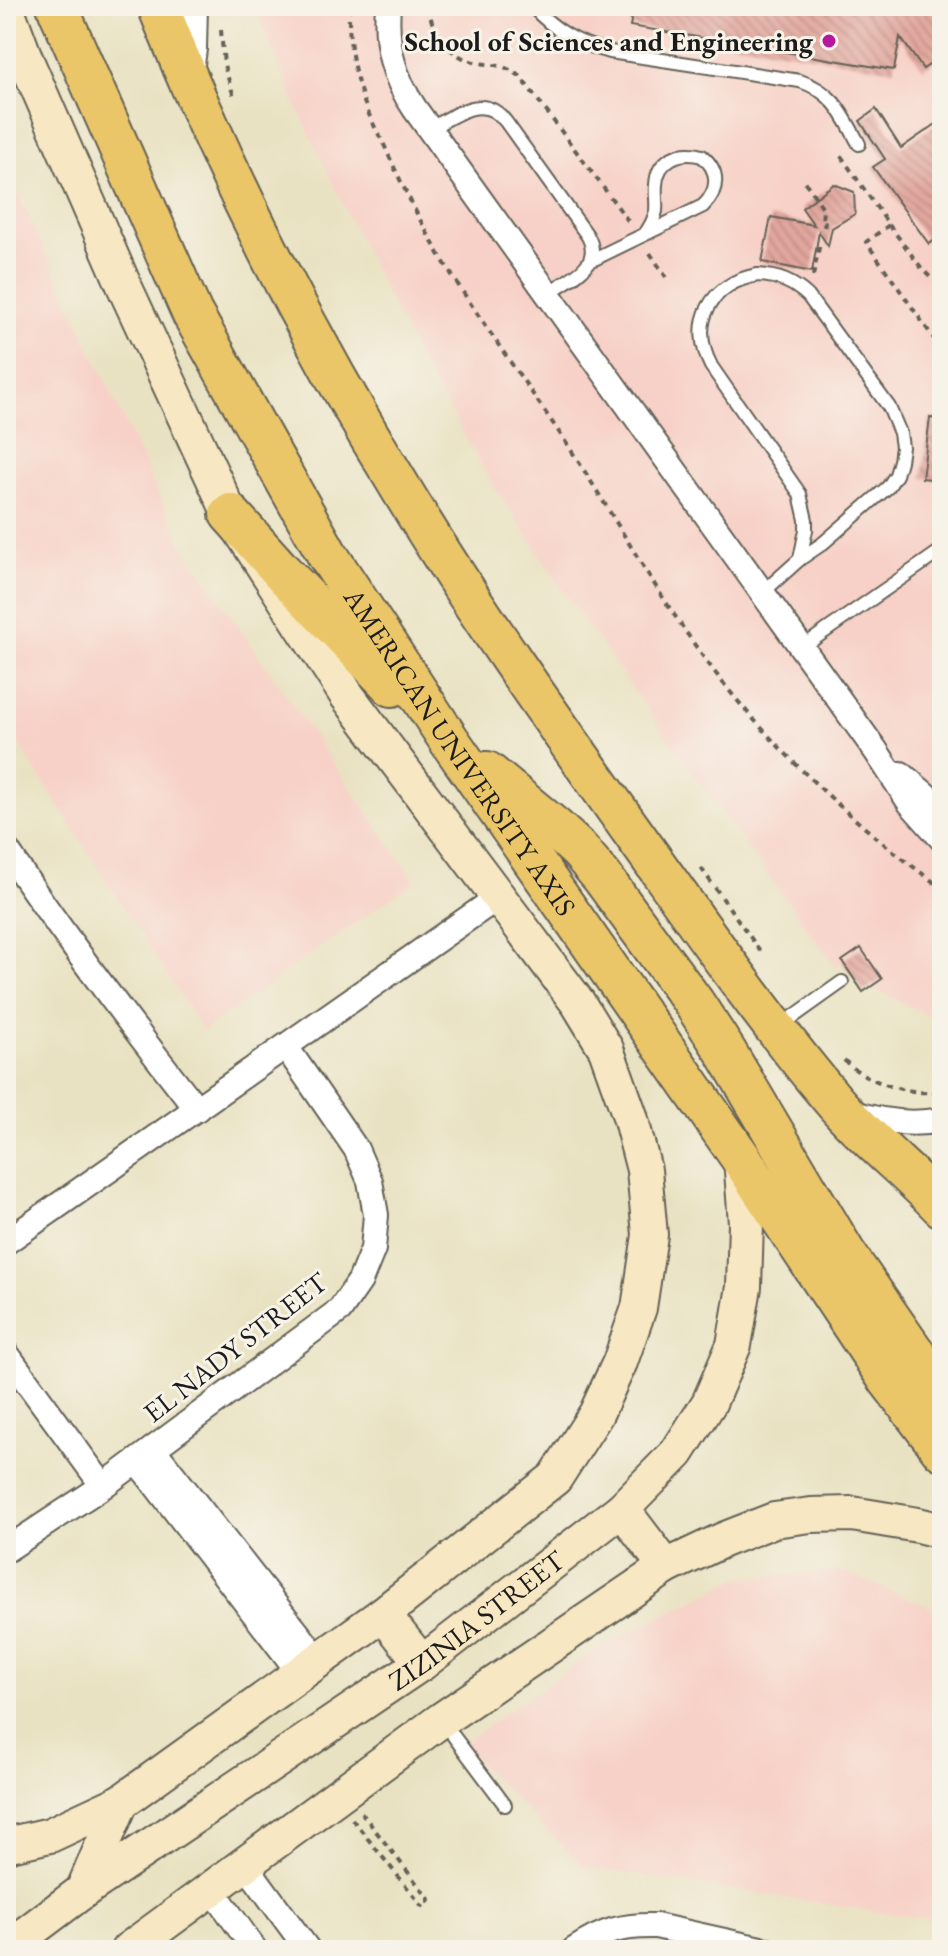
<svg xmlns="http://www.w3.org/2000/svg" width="948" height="1956" viewBox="0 0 948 1956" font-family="'EB Garamond',serif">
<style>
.built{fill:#f7d1c7}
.building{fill:url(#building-back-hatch)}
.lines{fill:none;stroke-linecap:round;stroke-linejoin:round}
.lane-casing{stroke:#646156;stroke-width:16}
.street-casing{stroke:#646156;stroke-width:28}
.secondary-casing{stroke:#646156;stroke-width:38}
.primary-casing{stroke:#646156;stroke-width:44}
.path{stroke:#646156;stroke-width:4;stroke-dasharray:6 6;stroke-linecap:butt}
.lane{stroke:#fff;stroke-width:12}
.street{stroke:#fff;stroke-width:24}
.secondary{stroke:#f7e8c3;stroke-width:34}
.primary{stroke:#ebc669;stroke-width:40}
.poi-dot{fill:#b5179e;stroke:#f7f3e8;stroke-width:3}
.labels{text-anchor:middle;stroke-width:6;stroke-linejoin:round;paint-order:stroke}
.poi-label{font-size:28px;font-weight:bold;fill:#1c1c1c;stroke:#f7f3e8;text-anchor:end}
.street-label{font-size:28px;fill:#1c1c1c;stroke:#f7f3e8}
</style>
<defs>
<pattern id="building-back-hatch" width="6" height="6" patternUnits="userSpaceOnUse" patternTransform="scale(2)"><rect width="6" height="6" fill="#e1a69d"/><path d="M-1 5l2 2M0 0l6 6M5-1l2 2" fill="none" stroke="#c08e87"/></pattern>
</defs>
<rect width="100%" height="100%" fill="#f7f3e8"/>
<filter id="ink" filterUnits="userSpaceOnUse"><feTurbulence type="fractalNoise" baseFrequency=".0125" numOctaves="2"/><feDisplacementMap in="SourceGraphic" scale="16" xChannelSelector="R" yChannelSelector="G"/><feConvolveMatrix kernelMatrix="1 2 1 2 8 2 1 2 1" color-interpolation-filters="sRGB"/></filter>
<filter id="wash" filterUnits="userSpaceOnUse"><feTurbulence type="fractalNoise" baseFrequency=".006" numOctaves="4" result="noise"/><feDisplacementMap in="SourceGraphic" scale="32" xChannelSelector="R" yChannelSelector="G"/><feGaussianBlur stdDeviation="1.8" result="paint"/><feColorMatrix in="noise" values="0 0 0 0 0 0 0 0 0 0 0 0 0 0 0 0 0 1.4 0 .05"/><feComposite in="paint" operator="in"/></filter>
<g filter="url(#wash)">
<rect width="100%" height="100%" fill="#e9e2c2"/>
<g class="built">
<path d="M254,6H942V1022L877,990L873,985L882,979L861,948L835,966L673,746L567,596L494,486L421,362L359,239L296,105Z"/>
<path d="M6,168L184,548L415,881L203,1031L6,724Z"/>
<path d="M841,1571L942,1612V1910L925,1919L584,1867L460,1745L602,1646L738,1578Z"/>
</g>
<g id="blocks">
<g class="building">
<path d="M634,6H942V56L923,69L900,37L894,70L630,26Z"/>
<path d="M876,109L901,148L942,120V235L929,244L873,167L885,159L860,121Z"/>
<path d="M834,184L854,192L855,214L832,228L828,246L819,232L812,272L762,262L771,217L814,225L802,208Z"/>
<path d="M930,418L942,419L940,480L922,478Z"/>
<path d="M861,948L882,979L863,992L842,961Z"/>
</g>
</g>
</g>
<g filter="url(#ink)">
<use href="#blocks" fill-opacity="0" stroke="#646156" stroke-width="2"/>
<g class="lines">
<g class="lane-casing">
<g id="lane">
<path d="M532,6C555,31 578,44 610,52L800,81C834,92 843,115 859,144"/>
<path d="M429,129C455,116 483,91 506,122L587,235C605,265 570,278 548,293"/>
<path d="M590,261L703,206C719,190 720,171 702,156C680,150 657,159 656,185C655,194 657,202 656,211C654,220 650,227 645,234"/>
<path d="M758,275C778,276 793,282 808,296L889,407L900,433L902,447L900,461L896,475L888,487L822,544L800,559L806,530V520L800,494L711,366C689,323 710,283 758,275Z"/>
<path d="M762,593L800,559"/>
<path d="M801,648L942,550"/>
<path d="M779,1027L842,982"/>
<path d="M443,1722L505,1805"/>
</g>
</g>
<g class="street-casing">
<g id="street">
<path d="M388,6C385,45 393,77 415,109L876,751L910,803L942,839"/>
<path d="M191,72L194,49L195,6"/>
<path d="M901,774L942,809"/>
<path d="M6,849C65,939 130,1024 197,1109"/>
<path d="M850,1112C881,1122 910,1126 942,1120"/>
<path d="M6,1242L497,898"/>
<path d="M6,1353L103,1486"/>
<path d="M153,1449L318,1659"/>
<path d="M137,1461L299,1672"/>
<path d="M6,1550L103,1486L340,1310L360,1281L373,1249L376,1215L370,1181L356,1149L286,1047"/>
<path d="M245,1864L308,1950"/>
<path d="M212,1889L255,1950"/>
<path d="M574,1950C603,1931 622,1925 656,1926L765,1950"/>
</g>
</g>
<g class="secondary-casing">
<g id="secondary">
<path d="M6,7L25,58L126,290L230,514L346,694L578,1003L606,1049L630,1116L644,1170L650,1235L639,1308L620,1362L596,1414L555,1478L383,1614L121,1802L50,1835L6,1845"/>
<path d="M622,1509L666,1567"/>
<path d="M383,1614L422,1663"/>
<path d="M83,1891L121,1802"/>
<path id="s1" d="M6,1949L83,1891L422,1663L622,1509L677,1453L709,1403L734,1345L744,1287L746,1223L741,1158"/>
<path d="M128,1950L441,1720L666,1567L723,1540L774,1520L811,1515L852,1514L918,1525L942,1531"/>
</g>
</g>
<g class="primary-casing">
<g id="primary">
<path id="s2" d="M57,6L192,313L327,554L449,740L741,1158L888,1379L942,1450"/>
<path d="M158,6C225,176 310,341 406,497C475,611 552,719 629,827C695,919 760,1014 833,1100C866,1139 907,1170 942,1207"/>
<path d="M230,514L283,573L392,686"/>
<path d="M487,772L555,828L580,851L602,877L694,1003L726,1052L845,1253L922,1364L942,1388"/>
</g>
</g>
<g class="path">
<path d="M349,6C348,42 354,79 368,112C374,127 383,141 389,156C410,202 433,247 461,289C499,348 542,405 580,464C634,549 682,638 749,714C806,779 871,837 942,888"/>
<path d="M429,6C430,33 452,59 479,63C499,66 502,64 520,76L629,222"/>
<path d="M221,30L224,65L235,100"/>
<path d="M841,156L889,225L923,270L930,277L942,280"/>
<path d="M805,182L823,208L822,222H825L824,227"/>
<path d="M889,225L866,242L942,350"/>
<path d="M650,253L666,277"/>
<path d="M813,276L820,243"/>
<path d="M701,868L763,955"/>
<path d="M844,1060C867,1083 910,1095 942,1092"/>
<path d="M352,1819L422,1906H427L429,1899L361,1812"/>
</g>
<use href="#lane" class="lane"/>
<use href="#street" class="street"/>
<use href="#secondary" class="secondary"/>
<use href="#primary" class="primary"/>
</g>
</g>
<circle class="poi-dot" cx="829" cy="41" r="8"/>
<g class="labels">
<g class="poi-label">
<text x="813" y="51">School of Sciences and Engineering</text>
</g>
<g class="street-label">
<text dy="10" stroke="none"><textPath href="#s2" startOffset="850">AMERICAN UNIVERSITY AXIS</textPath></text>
<text transform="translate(235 1347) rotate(-38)" y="10">EL NADY STREET</text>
<text dy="10" stroke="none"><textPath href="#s1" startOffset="574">ZIZINIA STREET</textPath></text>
</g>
</g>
<rect width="948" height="1956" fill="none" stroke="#f7f3e8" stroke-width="32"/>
</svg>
